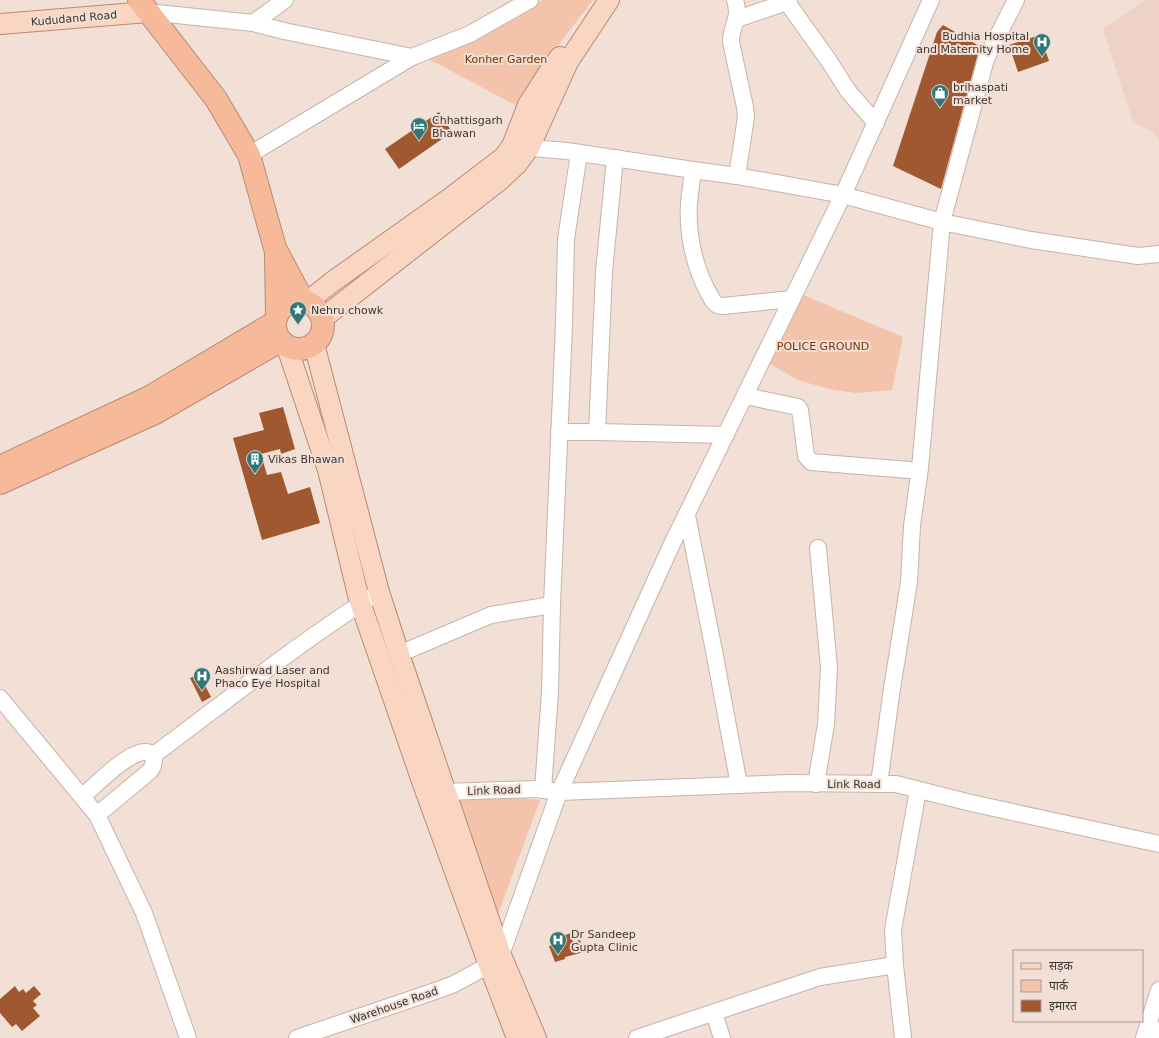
<svg xmlns="http://www.w3.org/2000/svg" width="1159" height="1038" viewBox="0 0 1159 1038" font-family="'DejaVu Sans','Noto Sans Devanagari',sans-serif">
<style>
.built{fill:#edd2c5}
.green{fill:#f4c3ab}
.building{fill:#a05830}
.lines{fill:none;stroke-linecap:round;stroke-linejoin:round}
.minor-casing{stroke:#c6b3aa;stroke-width:18}
.major-casing{stroke:#b58b76;stroke-width:22}
.highway-casing{stroke:#b58b76;stroke-width:24}
.minor{stroke:#fff;stroke-width:16}
.major{stroke:#fad5c2;stroke-width:20}
.highway{stroke:#f6b99a;stroke-width:22}
.labels{text-anchor:middle;stroke-width:4;stroke-linejoin:round;paint-order:stroke}
.street-label{font-size:11px;fill:#3d3632;stroke:#f2dfd5}
.poi-label{font-size:11px;fill:#3d3632;stroke:#f2dfd5;text-anchor:start}
.park-label{font-size:11px;fill:#793302;stroke:#f2dfd5}
</style>
<rect width="100%" height="100%" fill="#f2dfd5"/>
<path class="built" d="M1145,0H1159V141L1153,132L1133,122L1103,29Z"/>
<g class="green">
<path d="M543,0H593L563,39L517,106L425,57L503,21Z"/>
<path d="M801,294L903,337L892,390L856,393L829,389L798,380L770,364Z"/>
<path d="M454,793L540,800L497,917Z"/>
</g>
<g class="building">
<path d="M943,25L981,47L977,57L941,189L893,166L937,32Z"/>
<path d="M1040,35L1049,61L1018,72L1009,45Z"/>
<path d="M439,112L452,132L399,169L385,149Z"/>
<path d="M283,407L295,449L281,454L280,449L261,454L267,475L281,472L288,494L310,487L320,523L262,540L233,438L264,430L259,413Z"/>
<path d="M199,674L211,697L202,702L190,678Z"/>
<path d="M571,933L573,942L580,940L584,952L565,957V959L555,962L549,946L555,944L554,939Z"/>
<path d="M15,986L19,992L23,989L26,993L34,986L41,994L33,1001L37,1005L33,1008L40,1016L22,1031L16,1024L12,1027L0,1013V999Z"/>
</g>
<g class="lines">
<g class="minor-casing">
<g id="minor">
<path d="M735,0C741,19 731,25 731,42L745,107L746,117L737,176"/>
<path d="M787,2L829,61L848,91L876,123"/>
<path d="M148,12L253,23L284,31L412,57L470,34L530,0"/>
<path d="M737,19L787,2L789,0"/>
<path d="M253,23L285,0"/>
<path d="M519,147L567,151L693,170L737,176L843,195L942,222L1031,240L1138,256L1159,254"/>
<path d="M249,155L412,57"/>
<path d="M693,170C692,181 690,192 689,203C687,233 694,266 708,292C712,299 714,306 723,306L792,299"/>
<path d="M745,396L798,407L800,410L806,456L811,462L909,470"/>
<path d="M559,432H597L726,435"/>
<path d="M597,432L604,272L615,158"/>
<path d="M687,515L714,651L739,785"/>
<path d="M399,654L491,615L552,605"/>
<path d="M0,698L97,815L144,913L188,1038"/>
<path d="M816,784L826,724L829,668L818,548"/>
<path d="M879,784L891,695L909,582L912,526L920,468L942,222L986,59L1016,0"/>
<path d="M543,790L550,692L552,605L564,325L566,239L579,153"/>
<path d="M434,794L445,792L536,789L560,792L788,783L896,784L971,803L1159,844"/>
<path d="M82,797C96,785 128,751 146,752C149,752 152,754 155,754"/>
<path d="M97,815L150,771L153,766L155,754C229,699 301,641 379,592"/>
<path d="M714,1013L722,1038"/>
<path d="M297,1038L441,989L454,984L489,965L501,955L558,795L671,546L843,195L931,0"/>
<path d="M637,1038L820,977L895,965"/>
<path d="M903,1038L895,965L893,930L918,790"/>
<path d="M1144,1038L1159,990"/>
<path d="M1157,1038L1159,1030"/>
</g>
</g>
<g class="major-casing">
<g id="major">
<path d="M0,24L148,12"/>
<path d="M307,302L332,282L449,199L504,157L512,146L528,105L551,69L560,57"/>
<path d="M323,318L500,180L517,164L529,148L568,62L609,0"/>
<path d="M314,344L379,592L399,654L501,955L536,1038"/>
<path d="M287,347L328,470L359,599L424,787L489,965L517,1038"/>
</g>
</g>
<g class="highway-casing">
<g id="highway">
<path d="M139,0L216,99L249,155L275,248L303,301"/>
<path d="M276,254L277,314"/>
<circle cx="299" cy="325" r="24"/>
<path d="M0,467L148,398L274,323"/>
<path d="M0,483L155,413L280,341"/>
</g>
</g>
<use href="#minor" class="minor"/>
<use href="#major" class="major"/>
<use href="#highway" class="highway"/>
</g>
<defs>
<g id="hospital-pin" transform="scale(0.9)"><path d="M0 17L-7.5 6A9.5 9.5 0 1 1 7.5 6Z" fill="#2e787a" stroke="#f2dfd5"/><path d="M-5-5h3v3.5h4V-5h3V5h-3V1.5h-4V5h-3Z" fill="#fff"/></g>
<g id="shop-pin" transform="scale(0.9)"><path d="M0 17L-7.5 6A9.5 9.5 0 1 1 7.5 6Z" fill="#2e787a" stroke="#f2dfd5"/><path d="M-5-2.5h2.3a2.7 3.5 0 0 1 5.4 0H5L5.5 6h-11ZM-1.5-2.5h3a1.5 2.3 0 0 0-3 0Z" fill="#fff"/></g>
<g id="hotel-pin" transform="scale(0.9)"><path d="M0 17L-7.5 6A9.5 9.5 0 1 1 7.5 6Z" fill="#2e787a" stroke="#f2dfd5"/><path d="M-6-4.5h1.5V1H6V5H4.5V3h-9V5H-6ZM-4 0a1.8 1.8 0 1 1 3.6 0ZM.5 0V-2.5h3Q6-2.5 6 0Z" fill="#fff"/></g>
<g id="sight-pin" transform="scale(0.9)"><path d="M0 17L-7.5 6A9.5 9.5 0 1 1 7.5 6Z" fill="#2e787a" stroke="#f2dfd5"/><path d="M0-6L1.8-2.2L6-1.7L2.9 1.2L3.7 5.4L0 3.3L-3.7 5.4L-2.9 1.2L-6-1.7L-1.8-2.2Z" fill="#fff"/></g>
<g id="building-pin" transform="scale(0.9)"><path d="M0 17L-7.5 6A9.5 9.5 0 1 1 7.5 6Z" fill="#2e787a" stroke="#f2dfd5"/><path d="M-4-6H4V6H1V3H-1V6H-4ZM-2.5-4.3h1.7v1.8h-1.7ZM.8-4.3h1.7v1.8H.8ZM-2.5-1h1.7V.8h-1.7ZM.8-1h1.7V.8H.8Z" fill="#fff"/></g>
</defs>
<g fill-rule="evenodd">
<use href="#hospital-pin" x="1042" y="42"/>
<use href="#shop-pin" x="940" y="93"/>
<use href="#hotel-pin" x="419" y="126"/>
<use href="#sight-pin" x="298" y="310"/>
<use href="#building-pin" x="255" y="459"/>
<use href="#hospital-pin" x="202" y="676"/>
<use href="#hospital-pin" x="558" y="940"/>
</g>
<g class="labels">
<g class="street-label">
<text transform="translate(74 18) rotate(-5)" y="4">Kududand Road</text>
<text x="854" y="788">Link Road</text>
<text transform="translate(494 790) rotate(-2)" y="4">Link Road</text>
<text transform="translate(394 1005) rotate(-19)" y="4">Warehouse Road</text>
</g>
<g class="poi-label">
<text x="1029" y="40" text-anchor="end">Budhia Hospital<tspan x="1029" dy="13">and Maternity Home</tspan></text>
<text x="953" y="91">brihaspati<tspan x="953" dy="13">market</tspan></text>
<text x="432" y="124">Chhattisgarh<tspan x="432" dy="13">Bhawan</tspan></text>
<text x="311" y="314">Nehru chowk</text>
<text x="268" y="463">Vikas Bhawan</text>
<text x="215" y="674">Aashirwad Laser and<tspan x="215" dy="13">Phaco Eye Hospital</tspan></text>
<text x="571" y="938">Dr Sandeep<tspan x="571" dy="13">Gupta Clinic</tspan></text>
</g>
<g class="park-label">
<text x="506" y="63">Konher Garden</text>
<text x="823" y="350">POLICE GROUND</text>
</g>
</g>
<rect x="1013" y="950" width="130" height="72" fill="#f2dfd5" stroke="#aa9b94"/>
<rect x="1021" y="963" width="20" height="6" fill="#fad5c2" stroke="#aa9b94"/>
<text x="1049" y="970" font-size="12" fill="#3d3632">सड़क</text>
<rect x="1021" y="980" width="20" height="12" fill="#f4c3ab" stroke="#aa9b94"/>
<text x="1049" y="990" font-size="12" fill="#3d3632">पार्क</text>
<rect x="1021" y="1000" width="20" height="12" fill="#a05830" stroke="#aa9b94"/>
<text x="1049" y="1010" font-size="12" fill="#3d3632">इमारत</text>
</svg>
